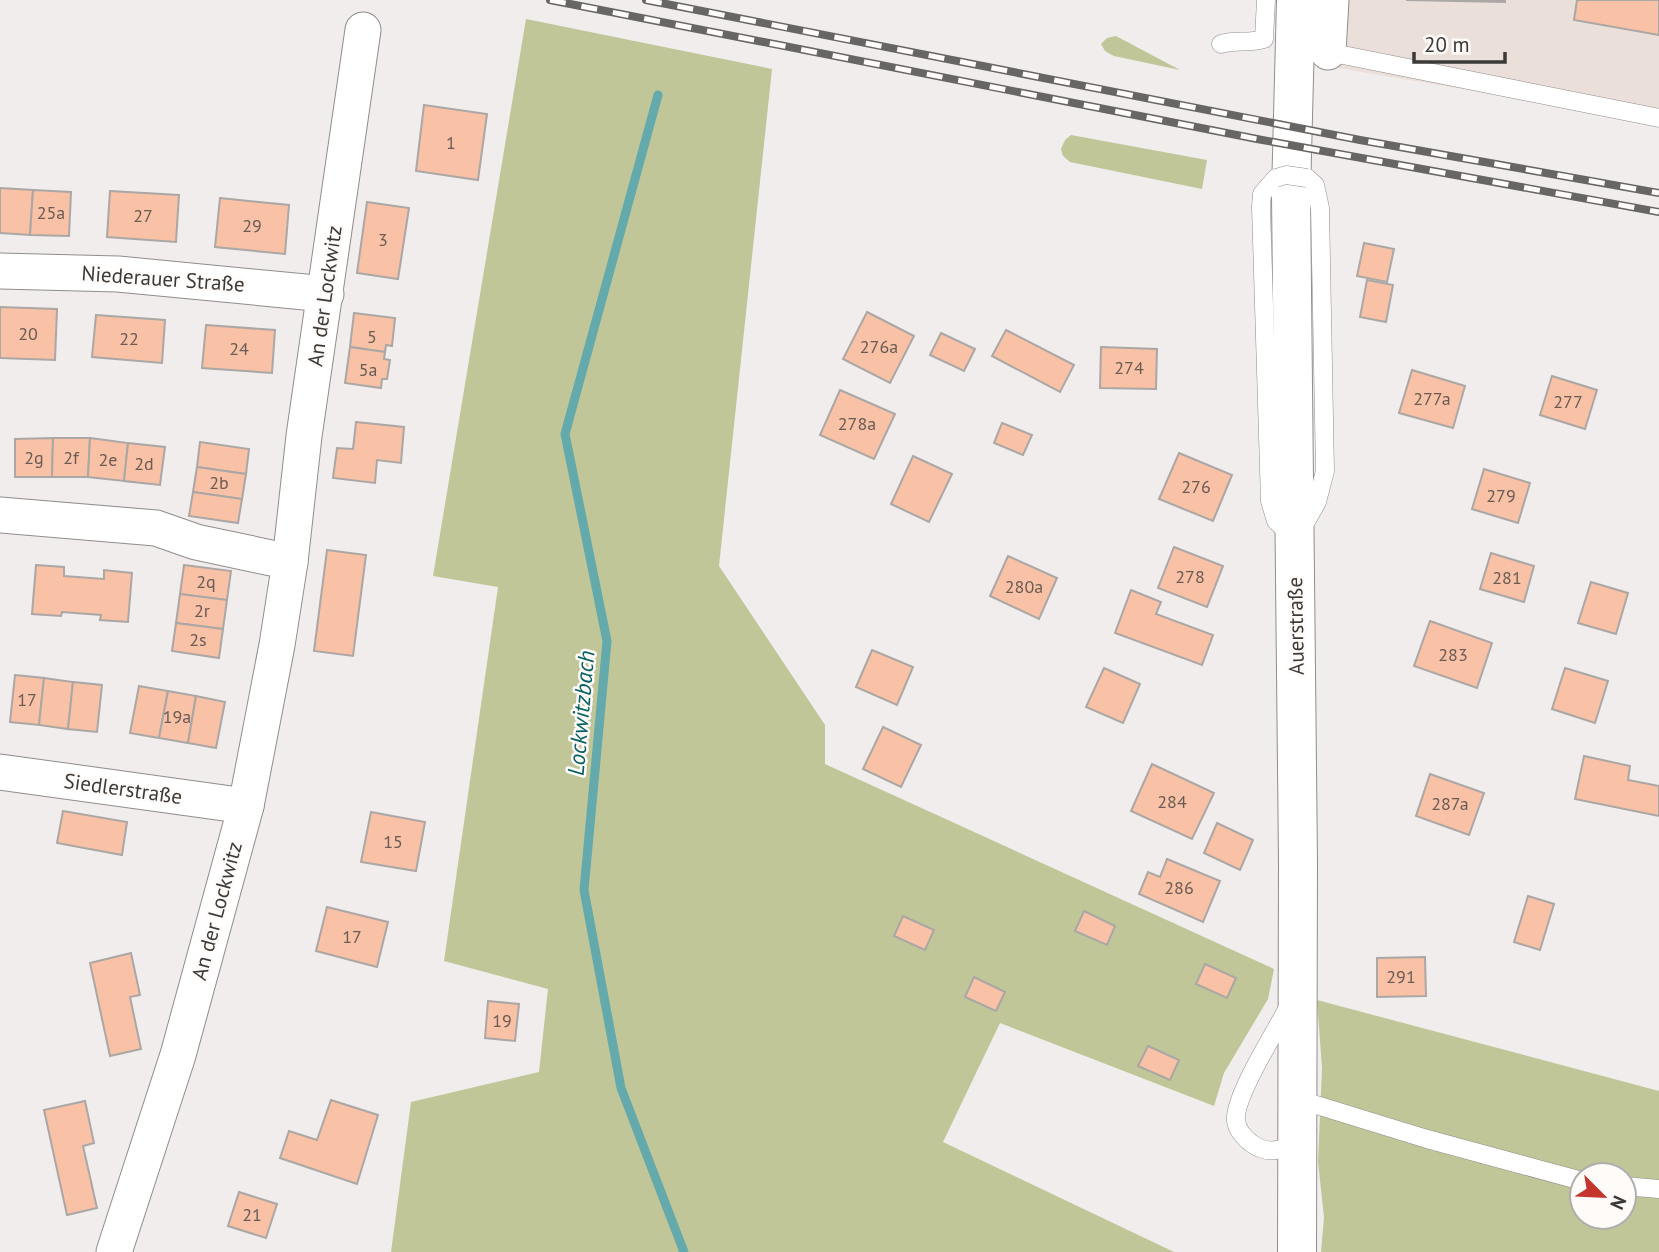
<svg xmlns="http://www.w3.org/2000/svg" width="1659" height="1252" viewBox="0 0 1659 1252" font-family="'PT Sans',sans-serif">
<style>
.built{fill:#ebdfda}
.green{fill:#c0c698;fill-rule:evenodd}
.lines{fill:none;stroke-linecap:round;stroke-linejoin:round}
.stream{stroke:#64a9ab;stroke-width:9}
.building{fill:#f9c1a6;stroke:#aaa7a5;stroke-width:2}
.lane-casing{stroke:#908d8b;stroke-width:19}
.street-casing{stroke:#908d8b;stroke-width:37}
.secondary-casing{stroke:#908d8b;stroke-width:40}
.lane{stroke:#fff;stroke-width:18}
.street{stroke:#fff;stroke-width:35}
.secondary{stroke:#fff;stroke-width:38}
.rail-casing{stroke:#686665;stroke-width:8}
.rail{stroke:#fefbf9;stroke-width:5;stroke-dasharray:16;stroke-linecap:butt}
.lane-bridge-casing{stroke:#908d8b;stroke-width:19;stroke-linecap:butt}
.lane-bridge{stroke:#fff;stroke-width:18}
.labels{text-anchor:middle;stroke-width:5;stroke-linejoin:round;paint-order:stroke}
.number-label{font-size:18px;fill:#6a5c54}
.street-label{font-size:21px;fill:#3b3a39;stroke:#fefbf9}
.water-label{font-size:23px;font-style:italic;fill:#066063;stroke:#fefbf9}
</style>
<rect width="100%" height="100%" fill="#f1edec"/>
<path class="built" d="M1341,0H1659V122L1338,68Z"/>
<g class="green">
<path d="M526,19L772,69L719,566L825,725V764L1274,969L1268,999L1224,1073L1214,1106L1000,1023L943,1142L1174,1252H391L411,1102L539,1072L548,989L444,961L498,587L433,576Z"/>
<path d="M1116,36L1180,70L1114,56L1105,51L1101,44L1107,38Z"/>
<path d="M1071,135L1207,160L1202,189L1070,162L1063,156L1061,149L1065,140Z"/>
<path d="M1317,1000L1659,1091V1252H1321L1324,1217L1318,1162L1322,1068ZM1582,1175H1624V1217H1582Z"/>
</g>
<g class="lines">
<path class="stream" d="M658,95L565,434L607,641L584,890L621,1088L684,1252"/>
</g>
<g class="building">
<path d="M1406,0H1505V2Z"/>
<path d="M1577,0H1659V35L1574,20Z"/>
<path d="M424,105L487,114L478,180L416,171Z"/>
<path d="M0,188L33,190L30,235L0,233Z"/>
<path d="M33,190L71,192L69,236L30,235Z"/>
<path d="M110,191L179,195L176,242L107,237Z"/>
<path d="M220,198L289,205L285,254L215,247Z"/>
<path d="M367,202L409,208L398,279L357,273Z"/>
<path d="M1364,243L1394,249L1387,282L1357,276Z"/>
<path d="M1367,280L1393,285L1386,322L1360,317Z"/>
<path d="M0,307L57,309L55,360L0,358Z"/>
<path d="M867,312L914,336L890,383L843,359Z"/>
<path d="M354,313L395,318L392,346L386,345L385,352L350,347Z"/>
<path d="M96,315L165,320L162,363L92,357Z"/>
<path d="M206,325L275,330L272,373L202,368Z"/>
<path d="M1006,330L1074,365L1060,392L992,356Z"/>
<path d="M941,333L975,349L964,371L930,355Z"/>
<path d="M350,347L385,352L384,359L390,360L387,379H382L381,388L345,383Z"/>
<path d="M1101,347L1157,349L1156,389L1100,388Z"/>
<path d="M1412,370L1465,386L1453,428L1399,413Z"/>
<path d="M1552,376L1597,390L1585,429L1540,415Z"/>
<path d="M840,390L895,414L874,459L820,435Z"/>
<path d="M356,422L404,427L401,463L377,460L375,483L333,478L337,448L353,449Z"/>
<path d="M1002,423L1032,435L1023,455L994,443Z"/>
<path d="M53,438L52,477H15V439Z"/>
<path d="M53,438H90L88,477H52Z"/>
<path d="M90,438L128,443L124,481L88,477Z"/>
<path d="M200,442L249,449L246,474L197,467Z"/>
<path d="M128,443L165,447L160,485L124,481Z"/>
<path d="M1179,453L1232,475L1213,521L1159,499Z"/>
<path d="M913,456L952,474L929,522L891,504Z"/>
<path d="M197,467L246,474L242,499L193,492Z"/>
<path d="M1484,469L1530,483L1518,523L1472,509Z"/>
<path d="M193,492L242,499L238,523L189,516Z"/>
<path d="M1174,547L1223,566L1207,607L1158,588Z"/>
<path d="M327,550L366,555L353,656L314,651Z"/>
<path d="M1491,553L1534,566L1524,602L1480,589Z"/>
<path d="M1008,556L1057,578L1039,619L990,596Z"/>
<path d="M36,565L64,567V576L104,579V570L132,573L128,622L100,620L101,615L62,612L61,616L32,614Z"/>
<path d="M184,565L231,571L227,600L180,594Z"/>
<path d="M1591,582L1628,593L1616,634L1578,623Z"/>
<path d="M1131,590L1161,602L1156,614L1213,635L1202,665L1115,633Z"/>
<path d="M180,594L227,600L223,629L176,623Z"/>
<path d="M1430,621L1492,643L1477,688L1414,666Z"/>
<path d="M176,623L223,629L219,658L172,651Z"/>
<path d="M872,650L913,667L897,705L856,687Z"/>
<path d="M1104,668L1140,684L1123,723L1086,707Z"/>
<path d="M1565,668L1608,681L1595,723L1552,709Z"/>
<path d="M15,675L44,678L39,725L10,722Z"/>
<path d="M44,678L73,682L68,729L39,725Z"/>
<path d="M73,682L102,685L97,732L68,729Z"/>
<path d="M139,686L168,691L159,738L130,733Z"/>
<path d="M168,691L196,696L188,743L159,738Z"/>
<path d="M196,696L225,702L216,748L188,743Z"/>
<path d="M883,727L921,745L901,787L863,769Z"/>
<path d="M1584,756L1630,766L1628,780L1659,786V816L1575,799Z"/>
<path d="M1152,764L1214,793L1192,839L1131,811Z"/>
<path d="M1430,774L1484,793L1469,835L1416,816Z"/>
<path d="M63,811L127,822L122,855L57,843Z"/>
<path d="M371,812L425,822L416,871L361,862Z"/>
<path d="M1217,823L1253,840L1240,870L1204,853Z"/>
<path d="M1167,859L1220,881L1203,922L1139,894L1148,872L1160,877Z"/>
<path d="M1528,896L1554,904L1540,950L1514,942Z"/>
<path d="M327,907L388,922L377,967L316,951Z"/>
<path d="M1084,911L1115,926L1107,945L1075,931Z"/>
<path d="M903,916L934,930L925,950L894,936Z"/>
<path d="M131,953L140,995L130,997L141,1049L110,1056L90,963Z"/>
<path d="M1425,957L1426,996L1377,997V958Z"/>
<path d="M1205,964L1236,978L1227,998L1196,984Z"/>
<path d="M974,977L1005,992L996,1011L965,997Z"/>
<path d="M488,1001L519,1004L515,1041L485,1038Z"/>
<path d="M1148,1046L1179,1060L1170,1080L1138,1066Z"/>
<path d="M331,1100L378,1115L357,1184L280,1158L289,1131L317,1140Z"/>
<path d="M85,1101L94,1143L83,1146L97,1208L67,1215L44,1110Z"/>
<path d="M239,1192L277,1204L266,1238L228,1226Z"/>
</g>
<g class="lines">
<g class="lane-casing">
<g id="lane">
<path d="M1221,44C1236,39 1248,44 1264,39L1266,0"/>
<path d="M1328,52L1659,118"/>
<path d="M1276,178L1262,194L1261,207L1270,501L1276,521L1296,539L1317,502L1325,471L1320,208L1315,185L1307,178"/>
<path d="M1289,1006C1277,1029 1233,1098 1236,1121C1237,1129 1244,1138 1251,1143C1267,1155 1279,1150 1297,1145"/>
<path d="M1297,1099L1427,1139L1582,1181"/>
<path d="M1624,1186L1659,1189"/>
</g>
</g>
<g class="street-casing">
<g id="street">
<path d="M1328,52L1331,0"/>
<path d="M0,271L118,274L326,294"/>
<path d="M0,515L156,528L196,542L290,562"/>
<path d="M0,772L246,806"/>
<path d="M114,1252L178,1055L246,806L277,645L290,562L304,436L363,30"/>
</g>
</g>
<g class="secondary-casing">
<path id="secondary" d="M1296,0L1291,194L1298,863L1297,1252"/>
</g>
<use href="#lane" class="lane"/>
<use href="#street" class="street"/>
<use href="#secondary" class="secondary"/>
<g class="rail-casing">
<g id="rail">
<path d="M550,0L1257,139L1659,212"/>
<path d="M646,0L1360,140L1659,193"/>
</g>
</g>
<use href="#rail" class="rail"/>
<g class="lane-bridge-casing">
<path id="lane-bridge" d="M1276,178L1286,175L1307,178"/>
</g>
<use href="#lane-bridge" class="lane-bridge"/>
</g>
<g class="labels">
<g class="number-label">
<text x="451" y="149">1</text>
<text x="51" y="219">25a</text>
<text x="143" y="222">27</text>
<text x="252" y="232">29</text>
<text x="383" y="246">3</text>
<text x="28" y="340">20</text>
<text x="372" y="343">5</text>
<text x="129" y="345">22</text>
<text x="879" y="353">276a</text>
<text x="239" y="355">24</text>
<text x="1129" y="374">274</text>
<text x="368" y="376">5a</text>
<text x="1432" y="405">277a</text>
<text x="1568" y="408">277</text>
<text x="857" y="430">278a</text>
<text x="34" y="464">2g</text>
<text x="71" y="464">2f</text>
<text x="108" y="466">2e</text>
<text x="144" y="470">2d</text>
<text x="219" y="489">2b</text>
<text x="1196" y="493">276</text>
<text x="1501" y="502">279</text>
<text x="1190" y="583">278</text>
<text x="1507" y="584">281</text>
<text x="206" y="588">2q</text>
<text x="1024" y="593">280a</text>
<text x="202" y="617">2r</text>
<text x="198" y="646">2s</text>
<text x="1453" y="661">283</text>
<text x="27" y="706">17</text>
<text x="177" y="723">19a</text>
<text x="1172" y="808">284</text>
<text x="1450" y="810">287a</text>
<text x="393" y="848">15</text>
<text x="1179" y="894">286</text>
<text x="352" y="943">17</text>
<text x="1401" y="983">291</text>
<text x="502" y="1027">19</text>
<text x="252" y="1221">21</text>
</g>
<g class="street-label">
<text transform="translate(163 279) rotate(4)" y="7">Niederauer Straße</text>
<text transform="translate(325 296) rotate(-82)" y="7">An der Lockwitz</text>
<text transform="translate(1296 626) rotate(-91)" y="7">Auerstraße</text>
<text transform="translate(123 789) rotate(8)" y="7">Siedlerstraße</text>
<text transform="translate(217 911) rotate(-75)" y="7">An der Lockwitz</text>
</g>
<g class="water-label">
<text transform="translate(581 713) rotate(-85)" y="8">Lockwitzbach</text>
</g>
</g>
<g transform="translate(1603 1196) rotate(114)"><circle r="33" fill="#fefbf9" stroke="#b0aeac" stroke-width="2"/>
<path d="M0-5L12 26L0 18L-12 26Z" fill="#c4362d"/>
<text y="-10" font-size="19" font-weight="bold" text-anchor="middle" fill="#3b3a39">N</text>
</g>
<path d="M1414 52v10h91v-10" fill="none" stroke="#3b3a39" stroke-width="3.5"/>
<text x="1424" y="52" font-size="21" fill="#3b3a39" stroke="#fefbf9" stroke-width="5" paint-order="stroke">20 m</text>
</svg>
